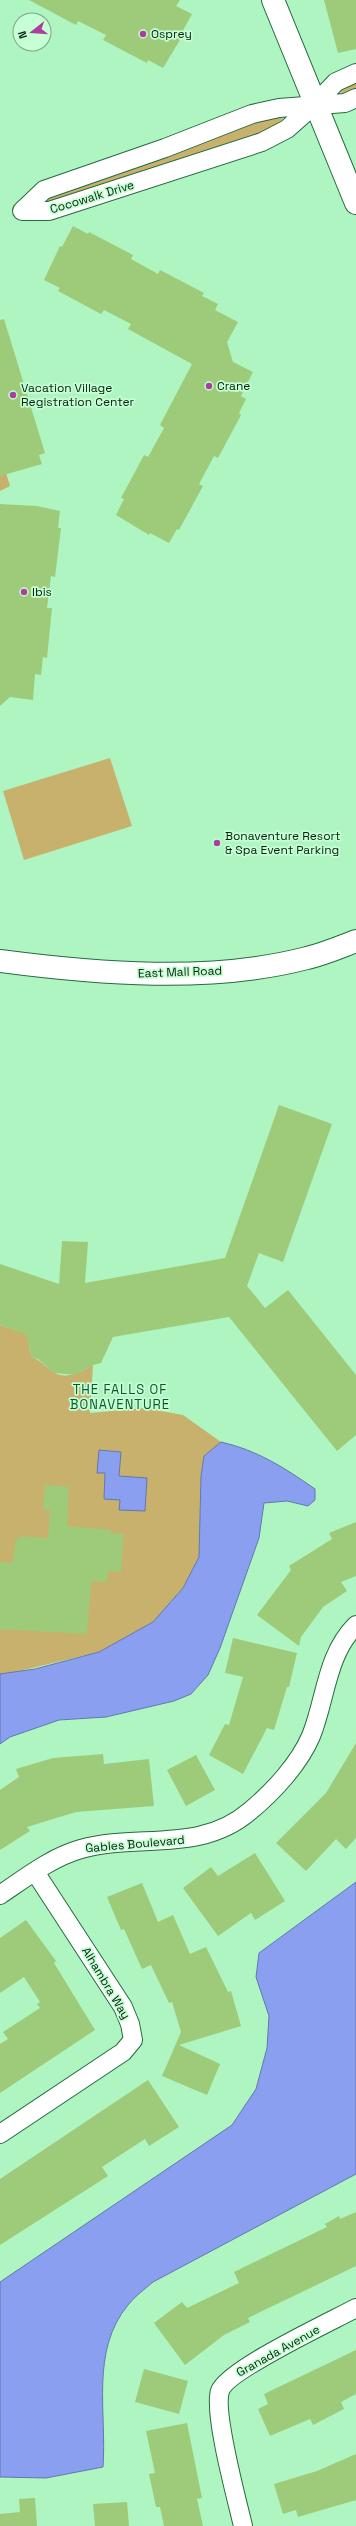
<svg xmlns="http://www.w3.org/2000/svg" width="356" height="2526" viewBox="0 0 356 2526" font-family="'Space Grotesk',sans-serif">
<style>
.green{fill:#c8b16c}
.water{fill:#8a9fef;stroke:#6279ac}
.building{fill:#9ecb79}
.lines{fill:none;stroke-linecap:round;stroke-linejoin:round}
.street-casing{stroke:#246b3e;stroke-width:20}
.secondary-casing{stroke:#246b3e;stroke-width:24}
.street{stroke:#fff;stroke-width:18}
.secondary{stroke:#fff;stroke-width:22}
.poi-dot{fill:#ab3f9f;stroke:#c6ffd4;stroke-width:1.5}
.labels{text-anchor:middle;stroke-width:3.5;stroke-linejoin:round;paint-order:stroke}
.poi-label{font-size:12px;fill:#04210f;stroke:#c6ffd4;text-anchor:start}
.street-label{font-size:12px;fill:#04210f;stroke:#c6ffd4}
.neighbourhood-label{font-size:13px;letter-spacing:1px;fill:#09582c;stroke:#c6ffd4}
</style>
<rect width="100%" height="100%" fill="#aef5c1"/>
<g class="green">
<path d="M356,73V98L354,99L341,93L344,78Z"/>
<path d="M252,114L283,118L262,142L66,206L47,201L60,184Z"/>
<path d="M0,469L6,473L10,486L0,491Z"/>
<path d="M110,758L132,826L24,860L3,791Z"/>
<path d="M0,1325L33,1336L29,1346L32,1357C40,1360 45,1366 52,1371C65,1381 81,1372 93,1365L90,1413L144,1408L183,1415L221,1442L204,1456L201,1476L199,1557L183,1588L153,1622L99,1652L3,1675L0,1674Z"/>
</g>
<g class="water">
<path d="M221,1442C257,1450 285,1468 315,1489V1500L308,1506L287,1501L264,1503L259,1538L220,1648L208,1675L191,1694L174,1701L106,1717L59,1720L10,1737L0,1744V1674L35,1669L99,1652L153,1622L183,1588L199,1557L201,1476L204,1456Z"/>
<path d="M99,1450L121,1452L119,1476L147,1478L145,1511L119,1510L120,1500L104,1499L105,1473H97Z"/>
<path d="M356,1882V2174L153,2282C145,2289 135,2296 128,2305C90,2351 107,2413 103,2467L46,2478L0,2477V2282L232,2125L256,2089L267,2048L269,2016L256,1977L259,1953Z"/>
</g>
<g class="building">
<path d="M29,0H180L176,6L192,14L181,34L183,35L163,68L148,60L147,63L103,40L106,35L78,21L76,25Z"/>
<path d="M324,0H356V49L338,53Z"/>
<path d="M73,226L88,234L89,232L133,255L131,259L158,274L160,270L204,293L202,296L218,304L215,310L238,322L227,342L233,362L253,372L241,396L246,399L239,413L241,415L218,458L214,456L199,484L203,486L179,530L177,529L169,543L150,533L149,535L116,515L124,499L121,498L144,455L148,457L164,428L160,425L192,364L128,329L131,324L104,310L101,314L58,291L60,288L44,280L60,246L62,247Z"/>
<path d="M4,319L45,453L39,455L42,464L0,476V320Z"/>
<path d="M0,504L37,506L60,511L58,528H61L55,577L51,576L47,608H52L47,658L43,657L41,675L35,674L33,700L10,697L0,706Z"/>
<path d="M279,1105L332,1124L283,1262L259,1253L247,1286L265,1308L288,1290L356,1375V1435L337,1451L229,1317L113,1337L101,1363L93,1365L76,1375L54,1373L38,1359L32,1357L26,1334L0,1325V1264L59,1284L62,1241L88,1242L85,1283L225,1258Z"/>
<path d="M45,1485L69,1487L67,1526L111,1530L110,1533L124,1534L121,1572L108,1571L107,1582L91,1581L87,1634L0,1629V1562L13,1563L15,1542L21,1536L48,1538L50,1510L43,1509Z"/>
<path d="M356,1522V1576L341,1582L347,1591L323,1607L301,1637L299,1646L257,1615L291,1570L289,1566L332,1539L329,1533Z"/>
<path d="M233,1638L297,1653L289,1687H287L274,1730L267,1728L243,1774L209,1755L225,1724L229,1725L243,1677L225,1673Z"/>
<path d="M356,1743V1838L346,1849L336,1839L306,1871L276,1843L326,1793Z"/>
<path d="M103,1754L104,1764L149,1759L154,1806L76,1812L27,1827L30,1831L0,1850V1790L19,1777L16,1769L53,1758Z"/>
<path d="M196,1755L215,1790L186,1806L167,1770Z"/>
<path d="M255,1853L285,1901L255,1920L251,1913L218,1936L183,1888L211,1867L218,1876Z"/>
<path d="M142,1883L158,1922L173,1915L190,1954L206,1947L228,1992L231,1991L241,2026L179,2045L220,2064L207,2095L162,2076L181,2032L172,2002L169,2003L151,1965L142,1969L124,1929L121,1930L107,1897Z"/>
<path d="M26,1920L56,1961L54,1963L95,2030L0,2093V2044L8,2039L3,2032L40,2008L37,2004L40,2002L24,1977L0,1993V1938Z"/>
<path d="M148,2080L179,2127L149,2146L145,2139L102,2167L108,2176L0,2245V2179Z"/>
<path d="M356,2212V2266L248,2318L250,2322L224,2335L185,2365L154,2323L182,2302L187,2308L239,2283L234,2272L327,2227L325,2224L339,2216L340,2219Z"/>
<path d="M356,2350V2394L341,2402L344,2409L313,2425L310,2419L270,2436L258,2409L268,2404L264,2394Z"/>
<path d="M144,2369L188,2381L179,2414L135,2402Z"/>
<path d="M187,2423L202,2498L197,2499L203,2526H164L160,2507H156L149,2474L155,2473L146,2431Z"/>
<path d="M356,2454V2500L298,2517L296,2510L283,2514L274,2484L317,2471Z"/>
<path d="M35,2498L37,2526H0V2514L20,2512L19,2499Z"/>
<path d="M127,2502L129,2526H95L93,2504Z"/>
</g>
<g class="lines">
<g class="street-casing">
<g id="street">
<path d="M356,73L336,82L314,105L287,129L262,142L49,211H22L44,190L165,148L252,114L279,108L345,103L356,98"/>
<path d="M0,1895C25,1878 52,1857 81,1849C138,1833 200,1854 250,1811C273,1792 299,1764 311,1736C326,1699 326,1655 356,1625"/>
<path d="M0,2134L123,2052L133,2040L130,2024L123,2007L35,1872"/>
<path d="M243,2526C237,2500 213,2413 220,2391C227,2370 332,2321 356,2308"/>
</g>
</g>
<g class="secondary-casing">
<g id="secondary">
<path d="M273,0L356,203"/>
<path d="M0,961C98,974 211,983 307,958C324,954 340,947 356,941"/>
</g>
</g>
<use href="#street" class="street"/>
<use href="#secondary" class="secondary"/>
</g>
<g class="poi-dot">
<circle cx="143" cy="34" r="4"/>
<circle cx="209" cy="386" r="4"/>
<circle cx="13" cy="395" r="4"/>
<circle cx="24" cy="592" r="4"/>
<circle cx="217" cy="843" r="4"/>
</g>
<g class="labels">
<g class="poi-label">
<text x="151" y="38">Osprey</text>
<text x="217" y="390">Crane</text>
<text x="21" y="392">Vacation Village<tspan x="21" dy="14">Registration Center</tspan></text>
<text x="32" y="596">Ibis</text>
<text x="225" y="840">Bonaventure Resort<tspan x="225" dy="14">&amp; Spa Event Parking</tspan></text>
</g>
<g class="street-label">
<text transform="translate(92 197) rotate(-17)" y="4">Cocowalk Drive</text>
<text transform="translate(180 972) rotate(-2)" y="4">East Mall Road</text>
<text transform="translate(135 1844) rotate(-5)" y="4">Gables Boulevard</text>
<text transform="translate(106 1983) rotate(59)" y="4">Alhambra Way</text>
<text transform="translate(278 2351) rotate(-29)" y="4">Granada Avenue</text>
</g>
<g class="neighbourhood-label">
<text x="120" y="1394">THE FALLS OF<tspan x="120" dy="15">BONAVENTURE</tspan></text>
</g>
</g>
<g transform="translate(32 32) rotate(253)"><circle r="19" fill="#c6ffd4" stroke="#78a685"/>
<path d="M0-3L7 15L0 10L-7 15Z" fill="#ab3f9f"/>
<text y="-6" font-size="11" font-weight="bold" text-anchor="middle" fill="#04210f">N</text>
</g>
</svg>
